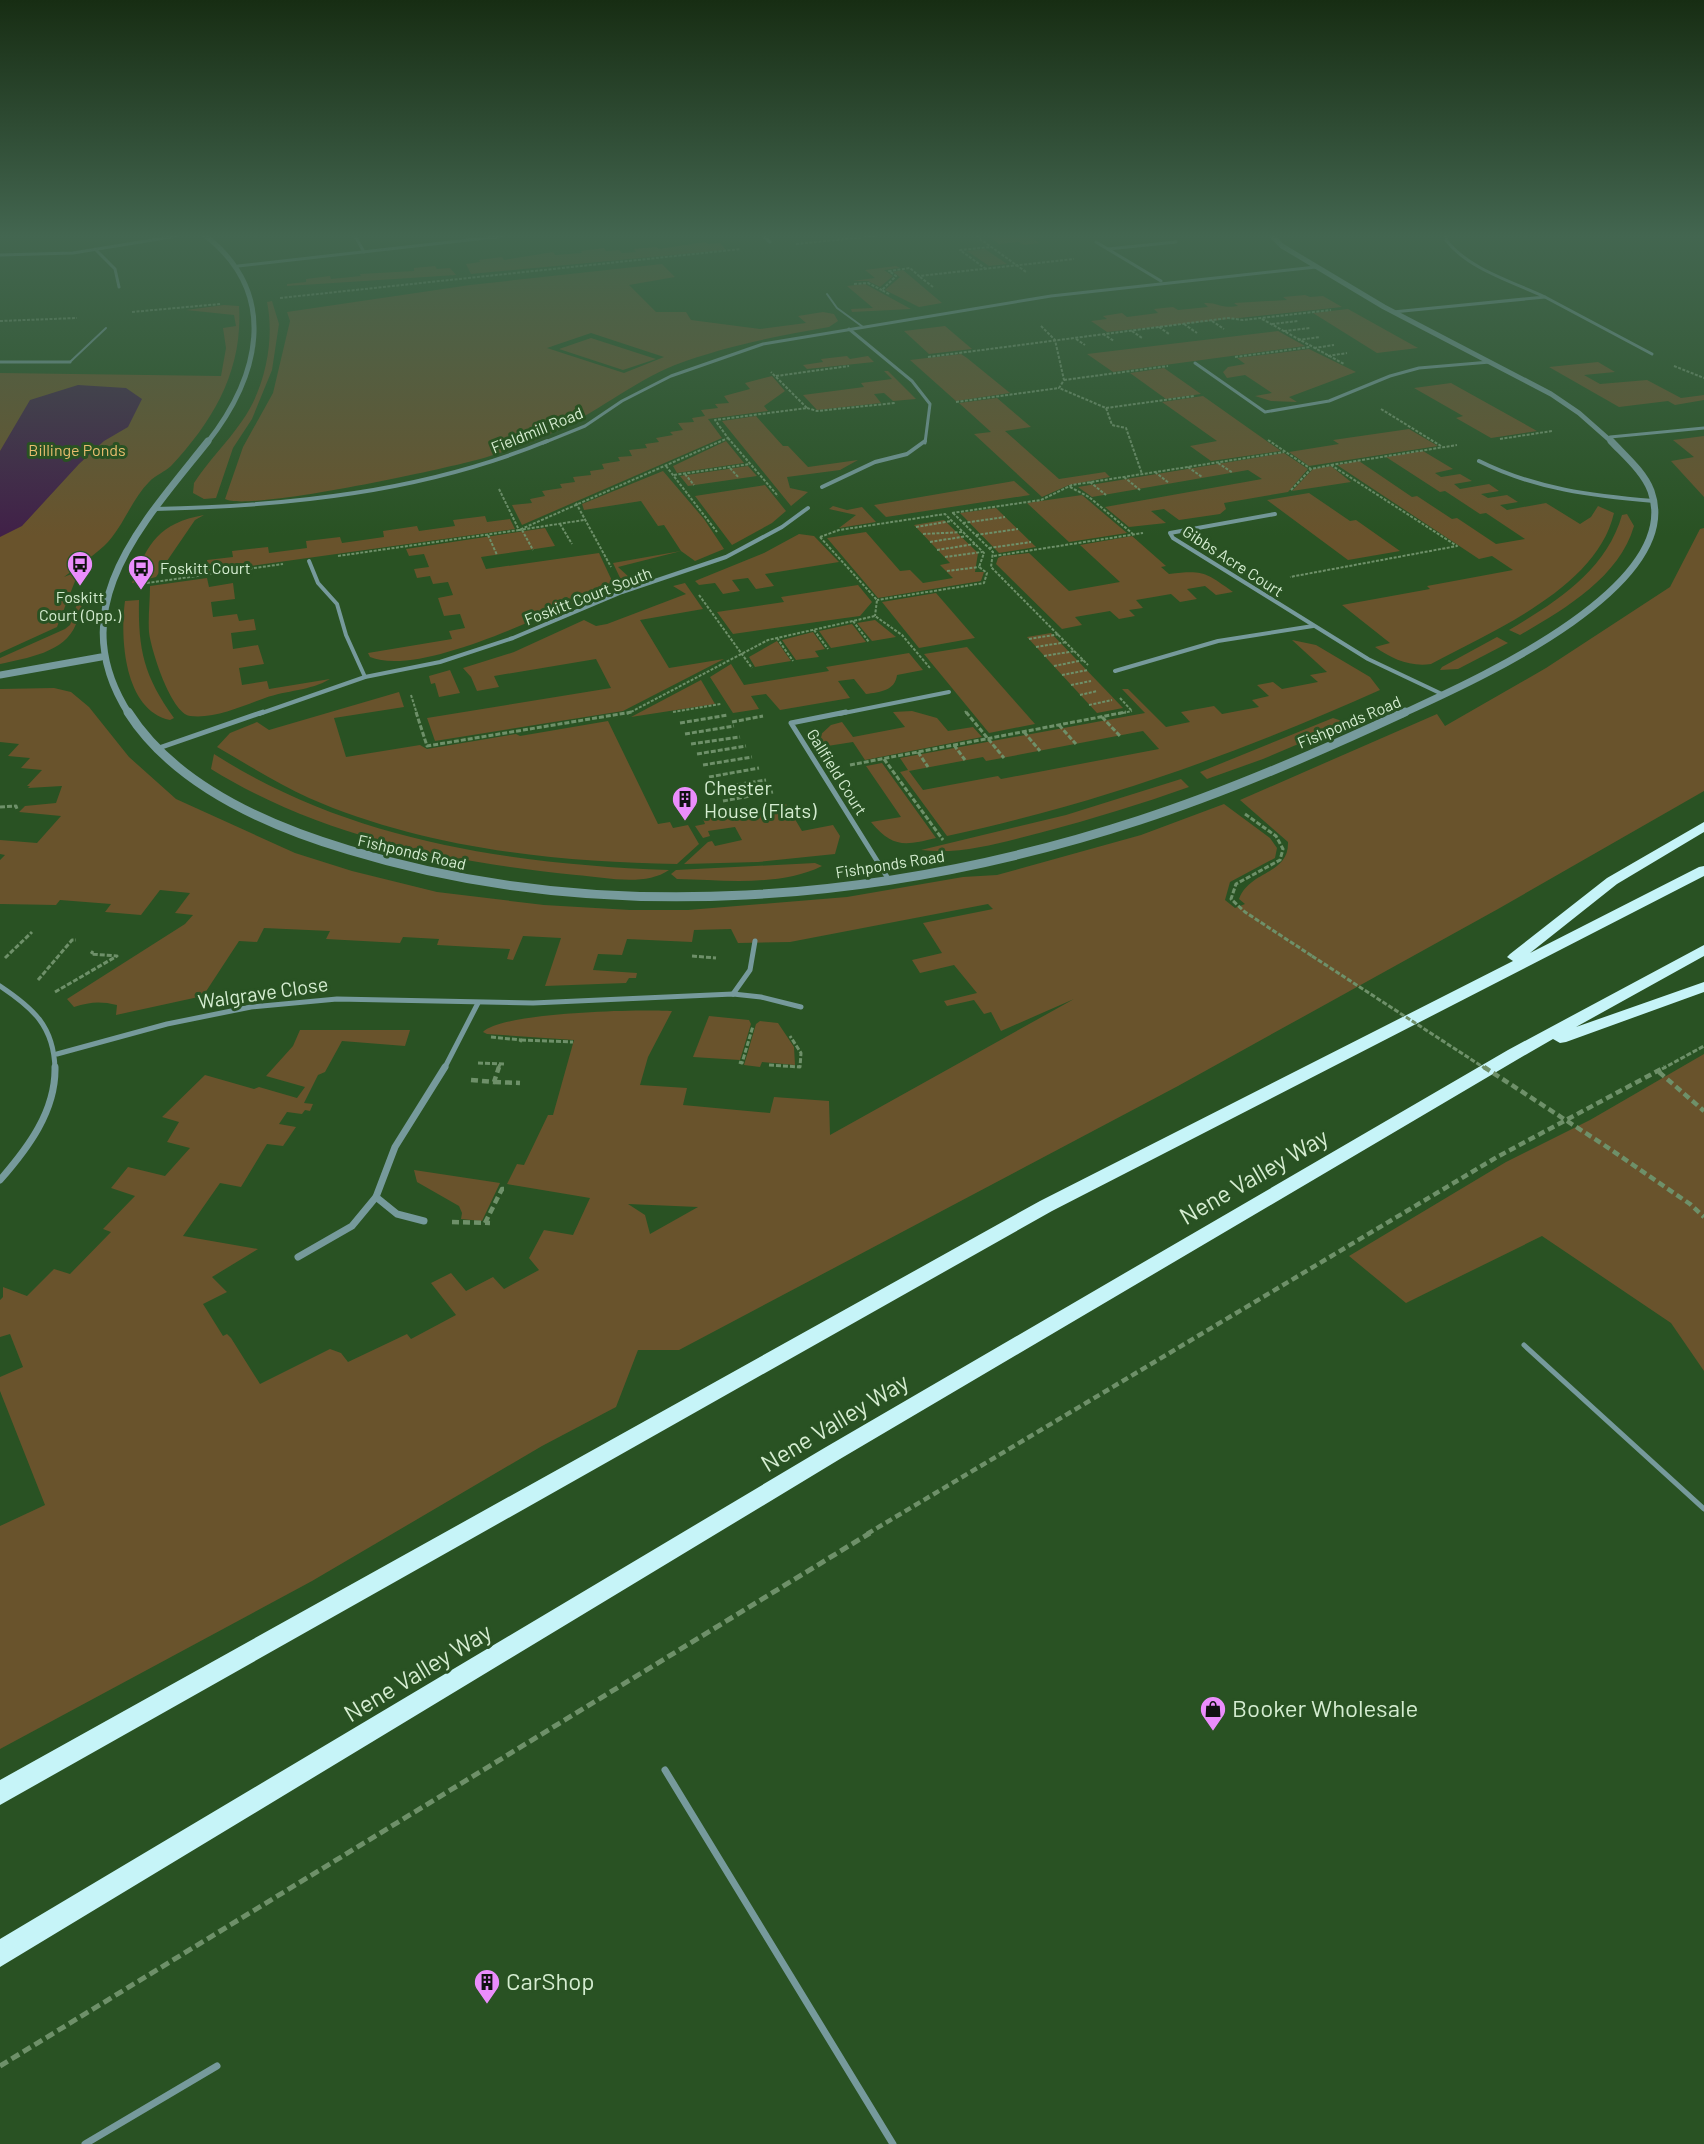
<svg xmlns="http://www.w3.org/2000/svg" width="1704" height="2144" viewBox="0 0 1704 2144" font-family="Barlow,sans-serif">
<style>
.green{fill:#69532c;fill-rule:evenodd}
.water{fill:#412048}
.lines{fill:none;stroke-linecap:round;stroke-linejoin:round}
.path-far3{stroke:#6e9069;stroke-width:2;stroke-dasharray:3 1.5;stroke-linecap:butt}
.path-far2{stroke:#6e9069;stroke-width:3;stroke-dasharray:5 2;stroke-linecap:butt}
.path-far1{stroke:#6e9069;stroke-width:4.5;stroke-dasharray:7 4;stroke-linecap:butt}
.path{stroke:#6e9069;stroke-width:5;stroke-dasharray:9 4.5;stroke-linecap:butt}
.service-far2{stroke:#769a9c;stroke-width:2}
.service-far1{stroke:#769a9c;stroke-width:5}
.service{stroke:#769a9c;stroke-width:7}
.minor-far3{stroke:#769a9c;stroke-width:3}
.minor-far2{stroke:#769a9c;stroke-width:4}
.minor-far1{stroke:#769a9c;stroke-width:5}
.minor{stroke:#769a9c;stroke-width:7}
.tertiary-far2{stroke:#769a9c;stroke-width:5}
.tertiary-far1{stroke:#769a9c;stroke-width:7}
.tertiary{stroke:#769a9c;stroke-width:9}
.trunk{fill:#c6f4f8;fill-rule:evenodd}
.path-bridge-far1{stroke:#6e9069;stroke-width:3;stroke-dasharray:5 2;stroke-linecap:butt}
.path-bridge{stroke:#6e9069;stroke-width:4.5;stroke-dasharray:7 4;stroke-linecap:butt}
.labels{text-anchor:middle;stroke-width:6;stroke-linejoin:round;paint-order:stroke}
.far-street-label{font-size:16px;fill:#d5edd1;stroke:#295223}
.far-park-label{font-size:16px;fill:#e9bd6e;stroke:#295223}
.far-poi-label{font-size:16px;fill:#d5edd1;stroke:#295223;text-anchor:start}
.poi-label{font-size:20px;fill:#d5edd1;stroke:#295223;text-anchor:start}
.street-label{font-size:20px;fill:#d5edd1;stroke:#295223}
.near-street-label{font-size:24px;fill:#d5edd1;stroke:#295223}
.near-poi-label{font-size:24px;fill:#d5edd1;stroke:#295223;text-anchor:start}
</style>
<rect width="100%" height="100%" fill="#295223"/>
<g class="green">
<path d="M988,236H1038L1041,237L1033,238L1039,243L1024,245L1019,242L999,244Z"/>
<path d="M705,242L708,244L720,243L726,250L471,274L466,264L480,262L479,260L502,257L504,260L553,252L555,255L582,253L581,251L604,248L606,251L619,250L622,253L636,252L634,249L656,247L659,249Z"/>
<path d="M985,249L1007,264L989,266L967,251Z"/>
<path d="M662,264L675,277L629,285L656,312H686L691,320L760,329L806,323L798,316L823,312L834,314L838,321L829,327C777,336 725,346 675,365C631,383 595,414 552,433C530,443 507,451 484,458C449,468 248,512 225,499L243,447L273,393L290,321L287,312L470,285ZM591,333L664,357L624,373L547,348Z"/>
<path d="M435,266L437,269L450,268L456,275L287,286V284L306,282V279L330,276L331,279L361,276L360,274L414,271V268Z"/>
<path d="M896,266L900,268L884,270L893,276L880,287L868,281H852L875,278L865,270Z"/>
<path d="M903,270L942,303L919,307L885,290L900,277L893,272Z"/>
<path d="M865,284L911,309L852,312L851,309L873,308L847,286Z"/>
<path d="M1305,295L1310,297L1323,296L1342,307L1107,332L1091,321L1107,319L1103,316L1122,313L1127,317L1158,313L1154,309L1173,307L1178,310L1208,307L1204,303C1218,302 1221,309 1238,306L1234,303L1287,300L1283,297Z"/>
<path d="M272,301L279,324L272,370L252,419L233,448L216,498L204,499L193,493L194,483C208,461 227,443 242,421C265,389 275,340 267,302Z"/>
<path d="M224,305L239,306C243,370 214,420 171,466C165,472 155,475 149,482C131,500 123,528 104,546C92,557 77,567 64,577L79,571L57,627L0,653V373L221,376L226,348L223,328L236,326L234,315L186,310Z"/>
<path d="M1348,309L1418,348L1377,353L1313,313Z"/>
<path d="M945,326L972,349L929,354L904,331Z"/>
<path d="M1278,331L1305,346L1113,372L1087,354Z"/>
<path d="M591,338L656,359L623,370L559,349Z"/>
<path d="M1309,349L1356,372L1289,397L1297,402L1271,401L1255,396L1272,393L1245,375L1227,378L1223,372L1228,367L1245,364L1237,358Z"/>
<path d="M961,354L967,358L1010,393L956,401L910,360Z"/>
<path d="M847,356L850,359L868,356L874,362L807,369L803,365L823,362L821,359Z"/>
<path d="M1598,362L1615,372L1584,375L1600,384L1647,380L1681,398L1704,395V400L1675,405L1668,401L1619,407L1549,367Z"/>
<path d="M1164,368L1201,394L1166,399L1130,373Z"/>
<path d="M884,371H888L916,399L893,401L884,393L874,394L881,403L817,410L803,395L864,387L861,383L892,379Z"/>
<path d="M772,376L785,391L764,406L768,411L708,419L722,438L522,525L512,505L532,503L530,499L545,496L542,491L562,488L560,484L575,482L573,477L591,475L590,471L604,469L602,464L620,461L618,457L632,456L629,450L647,448L645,444L659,442L656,438L673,435L670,432L683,430L678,423L694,422L692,418L705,416L701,410L718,408L715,404L729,403L724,396L750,389L745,383Z"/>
<path d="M1451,383L1537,431L1491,438L1456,418L1463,416L1414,388Z"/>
<path d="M1203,396L1281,451L1211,461L1190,446L1217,441L1162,402Z"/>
<path d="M997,398L1031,427L1005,431L1059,479L1105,472L1110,477L1069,485L1042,497L974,434L991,432L959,403Z"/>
<path d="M756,416L783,446H788L808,467L858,460L840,470L787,477L790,488L808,492L791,506L722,421Z"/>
<path d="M1409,429L1438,446L1309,466L1289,452L1339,444L1333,440Z"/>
<path d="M1704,436V497L1671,461L1694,457L1673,440Z"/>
<path d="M726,441L744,463L677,473L673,466Z"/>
<path d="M1423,451L1453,469L1435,473L1441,477L1460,474L1472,481L1454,484L1460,489L1489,484L1499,491L1481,494L1488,498L1507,495L1518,502L1500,505L1507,510L1546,503L1580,524L1591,517L1598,506L1614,513C1597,588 1492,631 1431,664C1410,667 1392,659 1375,647L1390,643L1342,605L1430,589L1427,586L1513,570L1492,556L1479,559L1337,465L1359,461L1412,497L1417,496L1452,519L1457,518L1496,544L1525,539L1486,513L1480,514L1445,491L1440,492L1386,457Z"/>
<path d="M1284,453L1308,469L1288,492L1224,503L1226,509L1220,514L1179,520L1164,509L1151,511L1166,523L1129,527L1105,507L1262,479L1248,470L1092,497L1078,487Z"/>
<path d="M748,466L757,476L688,486L680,476Z"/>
<path d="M1331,466L1351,482L1292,491L1313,469Z"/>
<path d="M663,471L704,519L724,549L695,561L681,551L618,567L630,578L622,582L613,563L681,551L664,525L658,526L641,501L584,510L582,504Z"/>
<path d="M1014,481L1030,495L886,517L874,505Z"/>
<path d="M765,485L786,511L772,523L732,545L695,496Z"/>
<path d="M1309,493L1350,521L1356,520L1400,551L1348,560L1267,500Z"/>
<path d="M1082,495L1127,533L1069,542L1027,503Z"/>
<path d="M833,506L847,510L862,507L876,522L839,528L856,515L829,509Z"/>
<path d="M996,508L1036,547L999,553L960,513Z"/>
<path d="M1627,514L1634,526C1619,578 1563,610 1520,635L1509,630C1556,602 1606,571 1622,515Z"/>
<path d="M204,515L195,520L156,577L132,583C148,543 159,523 204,515Z"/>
<path d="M485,516L487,522L510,519L515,529L208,572L207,560L233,557L232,551L268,547L269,553L307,548L306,541L340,537L342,543L384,537L383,531L417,526L419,531L455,526L453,520Z"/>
<path d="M944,520L978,553L975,572H984L981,581L878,598L827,538L866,532L900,571L910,570L923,583L953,578L940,565L950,563L914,525Z"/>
<path d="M545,528L555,546L481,557L486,569L599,553L614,585C561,606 422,679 370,657L368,653L452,639L449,631L465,628L460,614L444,616L438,598L453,595L448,582L433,584L430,576L417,578L414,569L429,567L424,554L409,556L406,549Z"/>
<path d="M1704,528V791L1498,909L1178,1086L679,1350H638L616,1407L542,1446L312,1581L0,1749V1526L45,1505L0,1391V1377L23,1367L10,1334L0,1337V1300L3,1297V1287L27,1296L54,1269L70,1274L111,1232L103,1229L135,1196L111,1188L128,1167L165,1176L190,1148L167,1142L179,1122L162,1117L205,1075L254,1089L259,1087L297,1098L305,1087L266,1076L293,1046L300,1030H410L405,1046L342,1041L325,1072L318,1075L304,1103L313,1104L310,1111L305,1110L302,1114L287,1112L279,1124L296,1127L283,1146L267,1144L241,1187L220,1183L183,1236L258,1249L212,1277L227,1292L203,1304L223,1336L227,1334L231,1338L260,1384L330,1349L341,1353L348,1362L407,1334L411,1339L456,1315L431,1283L451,1273L466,1291L493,1277L504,1289L539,1270L529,1258L544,1230L573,1235L590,1198L507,1184L517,1164L524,1165L548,1115H553L574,1040L487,1034L483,1032C503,1012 640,1009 672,1011L648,1057L640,1085L687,1088L683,1105L770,1113L774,1097L829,1101L830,1135L1074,999L1001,1031L991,1012L984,1014L974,1000L947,1006L944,1001L977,993L954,965L920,973L912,960L942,953L923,923L993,909L988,904L790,942L738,943L731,929L694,930L692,942L627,939L622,955L598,954L593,970L637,973L636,978H629L626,983L545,986L561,938L523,936L513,960L507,959L510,949L437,945L439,939L403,937L400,943L326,939L330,931L264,928L257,942L239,941L203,996L116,1015L117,1005C100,1001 90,1002 74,1007L67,999L185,924L193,915L175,913L190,893L160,890L141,915L105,912L111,904L60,900L56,905L0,904V860L5,855L0,854V840L37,843L61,816L19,812L25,806L56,803L62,786L28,788L30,786H27L42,770L21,768L30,758L8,756L19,744L0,742V689L54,688L71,692L89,707L129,757L176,799L295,853L352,871L437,892L544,905L630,910H688L847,897L963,877L997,875L1141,835L1224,804L1270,838L1277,848L1275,858L1230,882L1225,900L1235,908L1245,904L1239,899C1250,870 1289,875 1288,842L1240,800L1437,714L1445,726L1546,668L1670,587L1700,529ZM628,1204L698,1207L650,1234L645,1215Z"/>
<path d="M799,534L814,536L839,562L765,574L774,586L756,589L748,578L732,580L740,591L723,594L715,583L699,585L695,581L764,553Z"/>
<path d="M1132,536L1166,566L1161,567L1169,574C1203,570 1205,572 1233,592L1216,595L1205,586L1187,589L1197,599L1180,602L1171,594L1136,600L1143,608L1129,610L1135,616L1119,619L1110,611L1075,617L1082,625L1062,629L996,564L998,558L1002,556L1029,553L1069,591L1120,582L1080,545Z"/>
<path d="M207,578L209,587L233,583L235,599L211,602L213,617L237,614L239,621L254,619L256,630L231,633L233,649L258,645L264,664L239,668L242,685L267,681L269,689L330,679C310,691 287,690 265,698C242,706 215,719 190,716C171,713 151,650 149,632C148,617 150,601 150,586Z"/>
<path d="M685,583L703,609L640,620L669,668L724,659L623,711L435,741L427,718L611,688L596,659L494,676L499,687L477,691L471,677L463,668L514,652L584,620L596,626L607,624L686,594L673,586Z"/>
<path d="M858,585L872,602L860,616L845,618L733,634L717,612L784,602L781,597Z"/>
<path d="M936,593L975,638L919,648L882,602Z"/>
<path d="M84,597C81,606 80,616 76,624C65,653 26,658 0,664V658L65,629L70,625L79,598Z"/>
<path d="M139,600C138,650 144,676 174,718L170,720C124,710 120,638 125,601Z"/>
<path d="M875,620L896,637L872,641L857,623Z"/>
<path d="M852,624L866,642L831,648L819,631Z"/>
<path d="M813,632L825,649L815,651L819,657L796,660L782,640Z"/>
<path d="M1051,633L1123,708L1097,713L1027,637Z"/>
<path d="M1497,637L1508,643L1458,669L1440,670L1442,667Z"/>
<path d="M1292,640L1316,645L1370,677L1380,690C1236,754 1101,803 947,836L900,772L908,770L900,758L1145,713L1122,689H1128L1166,727L1190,722L1181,712L1214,706L1222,714L1259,707L1252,700L1269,696L1257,685L1273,682L1282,689L1318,682L1310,675L1327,672ZM1143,731L1159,749L1001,779L998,776L923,790L909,771L983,757L986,761Z"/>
<path d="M777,641L791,661L755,667L749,657Z"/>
<path d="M967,647L1035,724L989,733L924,654Z"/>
<path d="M909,653L923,670L897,675C895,691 880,692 866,694L854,679L838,681L850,698L780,710L766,694L751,696L759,709L733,713L710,677L731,664L744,685L829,671L826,667Z"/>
<path d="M450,670L460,693L439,697L435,683L431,684L429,676Z"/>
<path d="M701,680L715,704L631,717Z"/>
<path d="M399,692L404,707L334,718L346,757L420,745L427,749L516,734L520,736L608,721L658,824L670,822L673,828L688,825L699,844L677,864C554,862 423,848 309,798C277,783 248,765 217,747L230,733L257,722L269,730Z"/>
<path d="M912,711L937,718L948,731L973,727L982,737L865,760L853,742L821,747L817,743L818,737L831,725L842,722L853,737L905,727L893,712Z"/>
<path d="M1333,718L1348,723L1263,759L1207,779L1200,772Z"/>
<path d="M214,754C350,841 511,864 669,870C645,887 604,877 576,875C448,862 321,837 211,769Z"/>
<path d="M882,763L936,838C906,845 893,849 871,822L901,817L866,766Z"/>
<path d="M1181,779L1189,787C1141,804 1092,819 1043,832C1003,842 962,855 921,850L1066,815Z"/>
<path d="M786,804L802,831L833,825L840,836L835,854L758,862L684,864L708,842L712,841L715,846L742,840L735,827L708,831L710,836L703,838L695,826L705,824L703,819Z"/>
<path d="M815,863L822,866C780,887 723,880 677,879L671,874L676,870Z"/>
<path d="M709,1016L749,1020L751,1024L740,1060L693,1057Z"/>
<path d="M760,1021L778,1023L794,1047L795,1065L762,1062L760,1067L744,1065L756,1024Z"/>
<path d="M1704,1054V1371L1671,1323L1542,1236L1406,1303L1349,1256L1506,1162L1590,1120Z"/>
<path d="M414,1170L500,1183L482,1221L461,1219L462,1213L459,1206L417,1182Z"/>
</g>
<path class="water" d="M78,385L126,388L142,399L128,427L104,441L79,464L22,526L0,537V451L30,400Z"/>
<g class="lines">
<g class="path-far3">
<path d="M976,236L1026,272"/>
<path d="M796,244L877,236"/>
<path d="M986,269L960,250L991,247"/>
<path d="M920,277L933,287"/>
<path d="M854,284L868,283L882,290"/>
<path d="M889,294L882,290L896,276L889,271L910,268L919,276L1074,259"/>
<path d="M280,298L741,249"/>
<path d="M132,312L220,304"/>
<path d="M1262,319L1344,364"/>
<path d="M0,321L77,318"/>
<path d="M1212,321L1224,329"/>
<path d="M1184,324L1197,333"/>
<path d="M1272,324L1298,321"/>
<path d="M1041,326L1055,340L1064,380L1059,388L1106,408L1112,425L1126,428L1142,474"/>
<path d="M1159,327L1169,334"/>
<path d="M1132,331L1142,338"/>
<path d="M1284,331L1310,328"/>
<path d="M1103,334L1114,341"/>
<path d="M1076,339L1085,345"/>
<path d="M1298,340L1320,337"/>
<path d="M1314,348L1334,345"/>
<path d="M1328,356L1347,353"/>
<path d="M928,357L1228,318L1243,320L1331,310"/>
<path d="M1235,357L1310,347"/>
<path d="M1674,366L1704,378"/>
<path d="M776,376L849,366"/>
<path d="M1064,380L1168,366"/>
<path d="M956,402L1059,388"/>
<path d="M807,408L817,411L895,403"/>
<path d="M1106,408L1194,396"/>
<path d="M1381,409L1441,446"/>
<path d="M728,438L778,496"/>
<path d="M1500,439L1552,431"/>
<path d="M1268,440L1311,469L1331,465L1457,546L1290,577"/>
<path d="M1218,463L1233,473"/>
<path d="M1331,465L1457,445"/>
<path d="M666,466L717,532"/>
<path d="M1188,467L1202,477"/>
<path d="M730,468L739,478"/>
<path d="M1155,472L1169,483"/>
<path d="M685,474L694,485"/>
<path d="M674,475L750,464"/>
<path d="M1124,477L1140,490"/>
<path d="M1090,482L1106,495"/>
<path d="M1070,487L1089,497L1133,534"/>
<path d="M499,489L519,530L584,520"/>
<path d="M1291,490L1311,469"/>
<path d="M576,503L611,567"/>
<path d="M952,513L1041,500L1072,485L1284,452"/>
<path d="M953,513L993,552L991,567L1088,665"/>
<path d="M963,523L1005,517"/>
<path d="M560,524L572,544"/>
<path d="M916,527L951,521"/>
<path d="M522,530L533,550"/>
<path d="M923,534L963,532"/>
<path d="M488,535L497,555"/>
<path d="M976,535L1018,529"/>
<path d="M820,537L839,530L945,514L984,553L979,567L987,573L984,583L877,600"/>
<path d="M820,537L877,600L875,616"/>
<path d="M930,542L967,536"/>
<path d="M989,548L1031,542"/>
<path d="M937,550L975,544"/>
<path d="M338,556L519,530L728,438L715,420L807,408L771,372"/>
<path d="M994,556L1143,533"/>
<path d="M945,557L982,552"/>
<path d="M947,571L979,567"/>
<path d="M147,583L283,564"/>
<path d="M699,595L752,668"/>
<path d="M853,621L869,642"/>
<path d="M814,630L828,649"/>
<path d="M777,638L793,661"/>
<path d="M1029,639L1060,634"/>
<path d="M1036,647L1067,642"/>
<path d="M1044,656L1075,651"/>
<path d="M1054,666L1084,660"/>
<path d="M1062,675L1088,670"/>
<path d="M1071,685L1091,681"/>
<path d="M411,695L417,714"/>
<path d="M1080,695L1097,691"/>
<path d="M1120,698L1132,711"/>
<path d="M1089,705L1112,700"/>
<path d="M965,711L967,714"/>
<path d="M673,712L721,704"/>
<path d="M627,714L768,640L875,616L902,635L930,668"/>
<path d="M1118,714L1132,711"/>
</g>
<g class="path-far2">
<path d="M416,712L427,746L632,712"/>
<path d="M966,712L1004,758"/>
<path d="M1102,717L1120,736"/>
<path d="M732,722L763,716"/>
<path d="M680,723L728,715"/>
<path d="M1059,725L1076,744"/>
<path d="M1024,732L1040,751"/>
<path d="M685,734L734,726"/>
<path d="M691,744L740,737"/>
<path d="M954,745L965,760"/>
<path d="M918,752L928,767"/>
<path d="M697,754L746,746"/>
<path d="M884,759L943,840"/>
<path d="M703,765L752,757"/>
<path d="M850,765L1126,712"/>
<path d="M709,777L759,768"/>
<path d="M716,788L766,780"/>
<path d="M723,801L773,792"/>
<path d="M0,807L16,806L17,809"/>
<path d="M1245,814L1276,836L1283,849L1280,860L1236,884L1231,899L1245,912L1312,956"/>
<path d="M692,956L716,958"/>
<path d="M5,958L32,932"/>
<path d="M38,980L72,940H76"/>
<path d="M55,992L117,956L91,954L93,951"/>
<path d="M491,1037L521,1040L520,1042"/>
<path d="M521,1040L573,1042"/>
<path d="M739,1062L742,1063L753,1026"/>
<path d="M478,1063L504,1064"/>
<path d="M769,1065L800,1067L801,1053L790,1036"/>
<path d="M498,1069L500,1064"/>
<path d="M1662,1069L1704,1046"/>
</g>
<g class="path-far1">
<path d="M1659,1072L1704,1111"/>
<path d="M471,1080L494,1082L499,1067"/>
<path d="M494,1082L520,1083"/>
<path d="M1604,1145L1690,1204L1704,1217"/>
<path d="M452,1222L490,1223"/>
<path d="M485,1223L502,1189H506"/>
<path d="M867,1534L1497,1157L1665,1067"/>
</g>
<path class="path" d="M0,2066L870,1533"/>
<g class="service-far2">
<path d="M827,294L837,308L863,327"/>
<path d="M70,362L106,328"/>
</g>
<path class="service-far1" d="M1524,1345L1704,1509"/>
<g class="service">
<path d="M665,1770L893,2144"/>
<path d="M85,2144L217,2066"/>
</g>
<g class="minor-far3">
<path d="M355,236L364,252"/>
<path d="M763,236L770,242"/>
<path d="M1096,242L1161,281"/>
<path d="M95,249L115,269L119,287"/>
<path d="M1108,249L1176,242"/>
<path d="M0,255L73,253L177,236"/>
<path d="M238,266L504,236"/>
<path d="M1545,297L1652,354"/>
<path d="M1393,312L1545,297C1513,282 1468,269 1446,240L1447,236"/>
<path d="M849,329L912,381L930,404L925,443"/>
<path d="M0,362H70"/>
<path d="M1195,363L1265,412L1329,401L1390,376L1419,368L1490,362"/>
<path d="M1610,437L1704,428"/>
<path d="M543,443L585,426L622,401L671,376L763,344L1051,296L1316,267"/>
</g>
<g class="minor-far2">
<path d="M1479,461C1535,489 1593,496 1654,501"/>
<path d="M822,487L875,462L907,454L925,441"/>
<path d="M155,509C288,506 423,492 547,441"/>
<path d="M1275,514L1170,533L1173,538L1368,659L1444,695"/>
<path d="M309,561L318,583L337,604L346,635L365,677"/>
<path d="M1115,671L1218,641L1313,626"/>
<path d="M259,714L365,677L440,662L513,638L622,592L726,557L782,527L808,508"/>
<path d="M839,714L949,692"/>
</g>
<g class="minor-far1">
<path d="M846,712L791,723L889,880"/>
<path d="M156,749L263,712"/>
<path d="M0,986C33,1008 54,1026 55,1069"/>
<path d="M733,994L750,970L755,941"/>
<path d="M57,1054L167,1024L251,1007L337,999L533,1003L733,994L761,997L801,1007"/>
<path d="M444,1069L478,1003"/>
</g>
<g class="minor">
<path d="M0,1180C28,1148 56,1111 55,1067"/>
<path d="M424,1221L397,1214L376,1197L395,1147L445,1067"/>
<path d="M298,1257L352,1226L376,1197"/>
</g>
<g class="tertiary-far2">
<path d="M206,236C280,295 259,377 207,443"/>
<path d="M1272,236L1282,246L1384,307L1551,394L1579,413L1613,443"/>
</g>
<g class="tertiary-far1">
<path d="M0,675L101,657"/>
<path d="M129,714C60,607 143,523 208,441"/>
<path d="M1402,714C1469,683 1686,588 1651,491C1644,472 1625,456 1611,441"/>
</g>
<path class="tertiary" d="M128,712C175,786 268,826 349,850C604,928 889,902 1140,820C1230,791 1319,752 1405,712"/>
<g class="trunk">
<path d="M1704,822V832L1617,884L1530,953L1699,867L1704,866V876L1052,1211L0,1805V1780L1040,1201L1513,961L1507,957L1510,954L1607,878Z"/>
<path d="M1704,945V956L1576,1027L1704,982V992L1566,1042L1560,1043L1553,1039L1520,1058L840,1459L0,1967V1939L826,1447L1508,1050Z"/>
</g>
<path class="path-bridge-far1" d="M1312,956L1486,1069"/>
<path class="path-bridge" d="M1484,1067L1604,1145"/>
</g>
<linearGradient id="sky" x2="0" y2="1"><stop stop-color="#172d13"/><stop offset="0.44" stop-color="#436650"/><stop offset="1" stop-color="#436650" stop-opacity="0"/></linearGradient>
<rect width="1704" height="536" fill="url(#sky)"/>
<defs>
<g id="bus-pin" transform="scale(1.35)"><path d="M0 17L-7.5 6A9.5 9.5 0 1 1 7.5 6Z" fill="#eb8dfc" stroke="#295223"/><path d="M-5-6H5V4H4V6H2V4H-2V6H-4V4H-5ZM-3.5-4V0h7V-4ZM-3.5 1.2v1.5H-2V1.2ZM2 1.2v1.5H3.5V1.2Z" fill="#111"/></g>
<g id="building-pin" transform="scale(1.35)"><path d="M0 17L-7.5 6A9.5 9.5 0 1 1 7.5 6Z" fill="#eb8dfc" stroke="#295223"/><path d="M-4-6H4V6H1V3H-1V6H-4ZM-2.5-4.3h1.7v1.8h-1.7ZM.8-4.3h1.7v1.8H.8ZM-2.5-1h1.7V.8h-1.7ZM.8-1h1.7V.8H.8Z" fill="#111"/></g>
<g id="shop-pin" transform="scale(1.35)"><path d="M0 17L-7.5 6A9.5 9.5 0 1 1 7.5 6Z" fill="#eb8dfc" stroke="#295223"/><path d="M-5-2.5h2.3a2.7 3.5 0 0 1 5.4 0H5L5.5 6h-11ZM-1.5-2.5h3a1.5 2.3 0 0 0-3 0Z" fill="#111"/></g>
</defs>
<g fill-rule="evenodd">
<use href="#bus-pin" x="80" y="564"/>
<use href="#bus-pin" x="141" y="568"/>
<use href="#building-pin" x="685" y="799"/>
<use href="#shop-pin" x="1213" y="1709"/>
<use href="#building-pin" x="487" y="1982"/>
</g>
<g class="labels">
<g class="far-street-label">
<text transform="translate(537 430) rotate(-22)" y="6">Fieldmill Road</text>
<text transform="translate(1233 561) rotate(33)" y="6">Gibbs Acre Court</text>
<text transform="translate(588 596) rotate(-21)" y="6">Foskitt Court South</text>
<text transform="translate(1349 722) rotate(-23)" y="6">Fishponds Road</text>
<text transform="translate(837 772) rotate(58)" y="6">Gallfield Court</text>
<text transform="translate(412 852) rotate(13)" y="6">Fishponds Road</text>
<text transform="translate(890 864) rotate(-9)" y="6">Fishponds Road</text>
</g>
<g class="far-park-label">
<text x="77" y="456">Billinge Ponds</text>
</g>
<g class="far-poi-label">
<text x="160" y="574">Foskitt Court</text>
<text x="80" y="603" text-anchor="middle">Foskitt<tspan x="80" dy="18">Court (Opp.)</tspan></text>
</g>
<g class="poi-label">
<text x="704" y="795">Chester<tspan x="704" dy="23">House (Flats)</tspan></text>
</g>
<g class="street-label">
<text transform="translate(263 993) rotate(-8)" y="7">Walgrave Close</text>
</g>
<g class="near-street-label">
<text transform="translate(1254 1177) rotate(-30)" y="8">Nene Valley Way</text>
<text transform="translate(835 1423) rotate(-31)" y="8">Nene Valley Way</text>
<text transform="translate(418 1673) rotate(-31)" y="8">Nene Valley Way</text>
</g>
<g class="near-poi-label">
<text x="1232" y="1717">Booker Wholesale</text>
<text x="506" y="1990">CarShop</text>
</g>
</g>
</svg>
